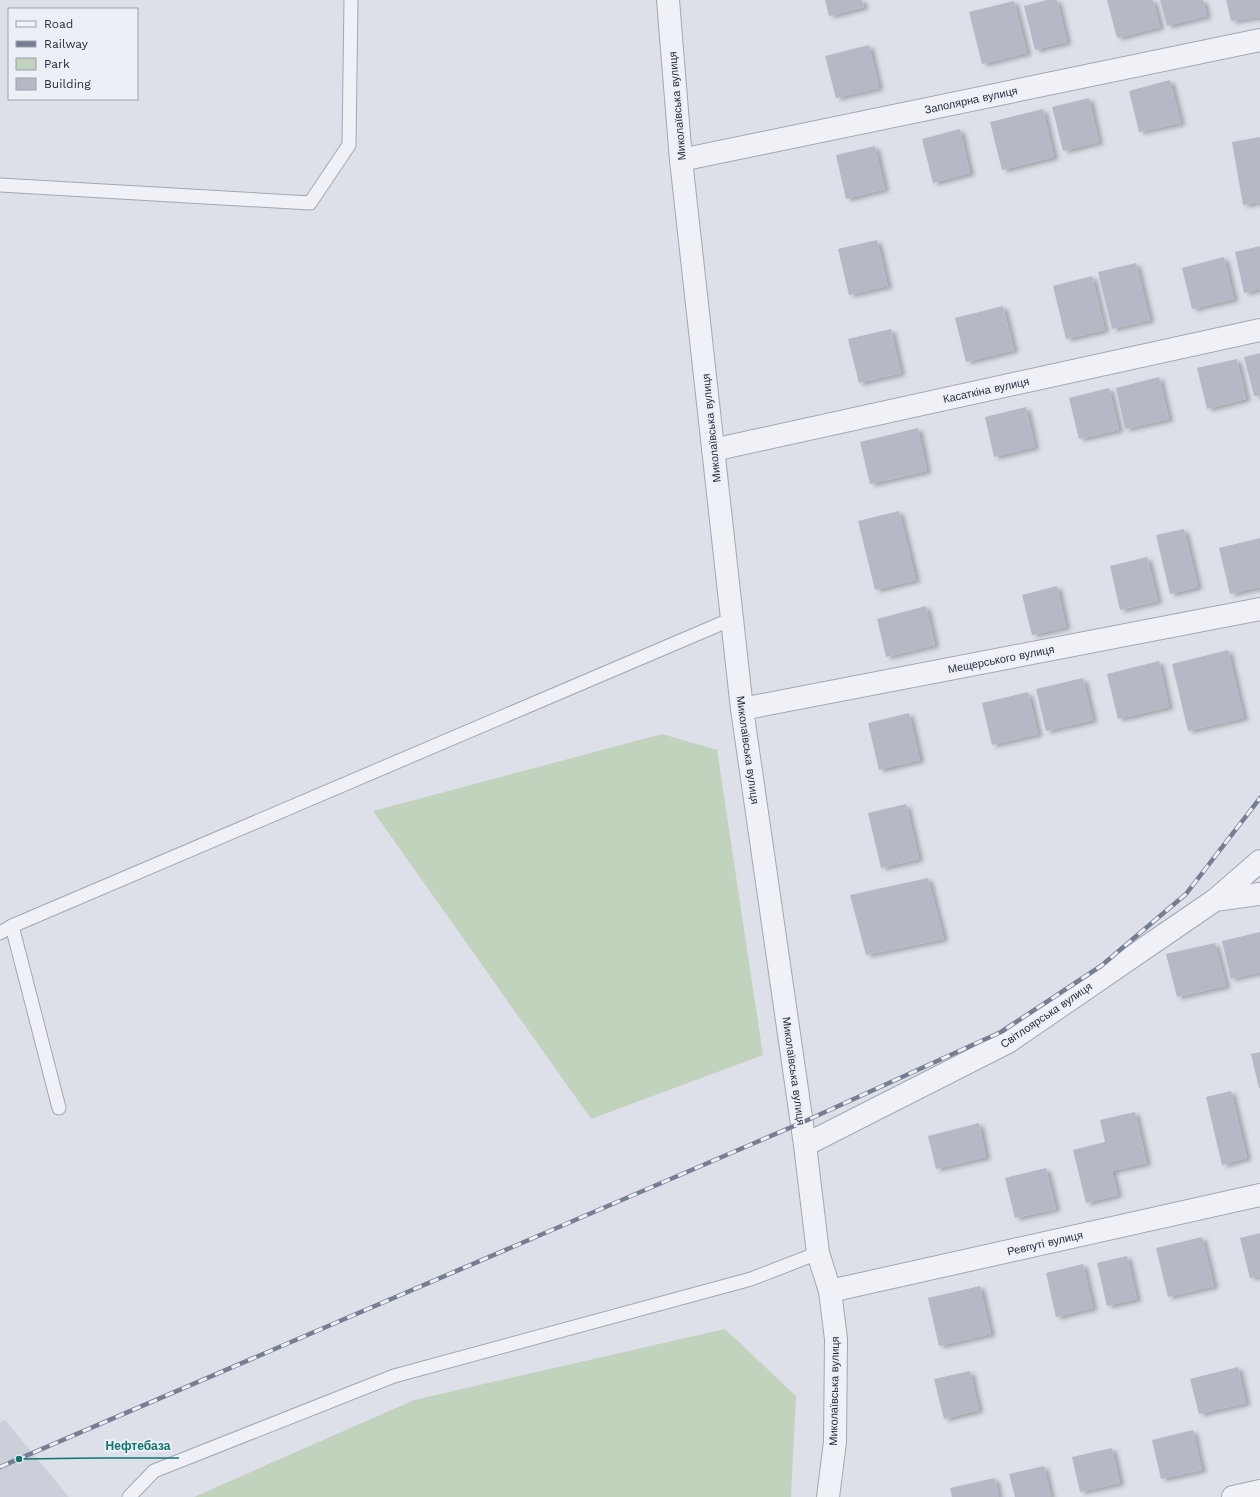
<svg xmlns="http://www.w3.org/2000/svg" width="1260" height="1497" viewBox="0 0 1260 1497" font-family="'Work Sans',sans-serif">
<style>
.built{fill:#cbcfda}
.green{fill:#c1d2bd}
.building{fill:#b4b9c5;filter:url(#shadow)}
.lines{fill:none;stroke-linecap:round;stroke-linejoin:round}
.lane-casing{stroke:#a2a7b2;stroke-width:15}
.street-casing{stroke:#a2a7b2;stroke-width:24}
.lane{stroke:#eff1f6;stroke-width:13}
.street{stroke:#eff1f6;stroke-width:22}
.rail-casing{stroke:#757e92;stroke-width:4.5}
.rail{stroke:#eceff5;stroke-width:3;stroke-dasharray:9;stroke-linecap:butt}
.labels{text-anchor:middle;stroke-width:4;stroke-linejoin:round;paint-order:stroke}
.street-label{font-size:11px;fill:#252d3f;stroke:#eceff5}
.leader{fill:none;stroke:#0f766e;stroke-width:1.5}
.callout-dot{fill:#0f766e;stroke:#eceff5;stroke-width:1.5}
.callout-label{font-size:12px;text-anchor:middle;font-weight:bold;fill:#0f766e;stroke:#eceff5;stroke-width:4;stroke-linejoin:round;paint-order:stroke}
</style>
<defs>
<filter id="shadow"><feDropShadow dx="4.5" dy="2.5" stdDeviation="2" flood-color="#0004"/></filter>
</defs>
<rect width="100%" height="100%" fill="#dde0e8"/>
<path class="built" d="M5,1420L69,1497H0V1422Z"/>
<g class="green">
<path d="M662,734L717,750L763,1055L591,1119L373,811Z"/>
<path d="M725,1329L796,1396L791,1497H194L414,1400Z"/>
</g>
<g class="building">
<path d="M825,0H862L864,7L829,16Z"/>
<path d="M1047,0H1057L1067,42L1035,50L1024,6Z"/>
<path d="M1107,0H1153L1160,27L1117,38Z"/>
<path d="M1160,0H1203L1207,16L1167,26Z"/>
<path d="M1226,0H1260V17L1231,21Z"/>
<path d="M1014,1L1027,53L982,64L969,12Z"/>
<path d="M869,45L879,88L836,98L825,56Z"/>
<path d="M1170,80L1181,123L1139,132L1129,91Z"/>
<path d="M1089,98L1099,142L1063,151L1052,107Z"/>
<path d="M1043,109L1054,157L1002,170L990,122Z"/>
<path d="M960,129L970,173L933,183L922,139Z"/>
<path d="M1260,137V202L1243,205L1232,142Z"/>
<path d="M875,146L885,189L846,199L836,155Z"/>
<path d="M877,240L888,286L849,295L838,249Z"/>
<path d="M1260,246V289L1244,293L1235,252Z"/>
<path d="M1224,257L1234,299L1192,309L1182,268Z"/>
<path d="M1136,263L1150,320L1112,329L1098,272Z"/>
<path d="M1092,276L1105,330L1066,339L1053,286Z"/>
<path d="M1003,306L1014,350L966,362L955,318Z"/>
<path d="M891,329L901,373L859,383L848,339Z"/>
<path d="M1260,353V395L1254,396L1244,357Z"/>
<path d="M1237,359L1246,399L1207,409L1197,368Z"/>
<path d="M1159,377L1169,419L1125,429L1116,388Z"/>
<path d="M1109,388L1119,430L1079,439L1069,398Z"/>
<path d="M1026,407L1035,447L994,457L985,417Z"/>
<path d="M918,428L927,471L870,484L860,442Z"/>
<path d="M899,511L916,580L875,590L858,521Z"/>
<path d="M1184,529L1198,587L1170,594L1156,535Z"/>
<path d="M1260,538V587L1230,594L1219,548Z"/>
<path d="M1147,557L1158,601L1120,610L1110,566Z"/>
<path d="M1057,586L1066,627L1032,635L1022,595Z"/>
<path d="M926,606L935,645L886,657L877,619Z"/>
<path d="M1228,650L1244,718L1188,731L1172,664Z"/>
<path d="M1159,661L1169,707L1118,719L1107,674Z"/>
<path d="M1083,678L1093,720L1046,731L1036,689Z"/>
<path d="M1028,692L1038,734L992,745L982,703Z"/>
<path d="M909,713L920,760L879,770L868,723Z"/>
<path d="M906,804L919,859L881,868L868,813Z"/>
<path d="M928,878L944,939L866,955L850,895Z"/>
<path d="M1260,932V972L1231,979L1222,941Z"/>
<path d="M1215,943L1226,986L1177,997L1166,954Z"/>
<path d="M1260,1052V1088H1259L1251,1054Z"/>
<path d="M1231,1091L1247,1158L1222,1165L1206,1097Z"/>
<path d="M1135,1112L1147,1163L1112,1171L1118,1195L1086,1203L1073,1150L1105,1142L1100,1120Z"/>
<path d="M979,1123L986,1157L936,1169L928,1136Z"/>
<path d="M1046,1168L1056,1209L1015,1218L1005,1178Z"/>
<path d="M1260,1233V1276L1250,1278L1240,1238Z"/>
<path d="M1202,1237L1214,1286L1168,1297L1156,1248Z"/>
<path d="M1127,1256L1137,1299L1107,1306L1097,1263Z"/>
<path d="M1083,1264L1093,1308L1056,1317L1046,1273Z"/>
<path d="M980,1286L991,1334L939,1346L928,1298Z"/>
<path d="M1238,1367L1246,1403L1199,1414L1190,1379Z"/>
<path d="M970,1371L979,1410L944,1419L934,1379Z"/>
<path d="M1193,1430L1202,1470L1161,1479L1152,1440Z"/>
<path d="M1112,1448L1120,1483L1080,1492L1072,1457Z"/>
<path d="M1044,1466L1051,1497H1015L1009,1474Z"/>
<path d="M995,1478L999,1497H952L950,1488Z"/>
</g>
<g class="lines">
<g class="lane-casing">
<g id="lane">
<path d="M0,185L310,203L349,145L351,0"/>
<path d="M0,933L12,926"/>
<path d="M59,1108L12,926L732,619"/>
<path d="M129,1497L154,1471L394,1376L751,1279L818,1253"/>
</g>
</g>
<g class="street-casing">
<g id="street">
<path d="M668,0L681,160L742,709L805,1145L818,1253L830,1291L836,1339L835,1442L828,1497"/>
<path d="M681,160L1260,40"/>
<path d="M713,450L1260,330"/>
<path d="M742,709L1260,609"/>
<path d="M1215,900L1260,861"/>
<path d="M805,1145L1008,1042L1215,900L1260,894"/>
<path d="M830,1291L1260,1195"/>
<path d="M1233,1497L1260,1491"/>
</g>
</g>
<use href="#lane" class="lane"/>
<use href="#street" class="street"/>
<g class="rail-casing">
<path id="rail" d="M0,1467L801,1123L1001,1032L1101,966L1186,894L1260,798"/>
</g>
<use href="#rail" class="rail"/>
</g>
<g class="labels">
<g class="street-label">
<text transform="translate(971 100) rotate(-12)" y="4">Заполярна вулиця</text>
<text transform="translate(677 106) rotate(-95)" y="4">Миколаївська вулиця</text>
<text transform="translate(986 390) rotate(-12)" y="4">Касаткіна вулиця</text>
<text transform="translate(711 428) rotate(-96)" y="4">Миколаївська вулиця</text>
<text transform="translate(1001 659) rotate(-11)" y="4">Мещерського вулиця</text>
<text transform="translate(748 750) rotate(82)" y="4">Миколаївська вулиця</text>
<text transform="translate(1046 1015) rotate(-34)" y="4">Світлоярська вулиця</text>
<text transform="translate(794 1071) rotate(82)" y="4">Миколаївська вулиця</text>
<text transform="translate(1045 1243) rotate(-13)" y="4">Ревпуті вулиця</text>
<text transform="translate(834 1391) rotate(-89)" y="4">Миколаївська вулиця</text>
</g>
</g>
<path class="leader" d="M19 1459L98 1458H179"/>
<circle class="callout-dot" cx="19" cy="1459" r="4"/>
<g class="callout-label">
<text x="138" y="1450">Нефтебаза</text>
</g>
<rect x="8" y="8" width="130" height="92" fill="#eceff5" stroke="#9ca1ac"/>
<rect x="16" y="21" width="20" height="6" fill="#eff1f6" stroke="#9ca1ac"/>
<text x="44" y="28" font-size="12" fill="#252d3f">Road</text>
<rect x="16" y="41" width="20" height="6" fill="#757e92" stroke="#9ca1ac"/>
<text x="44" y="48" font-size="12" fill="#252d3f">Railway</text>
<rect x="16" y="58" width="20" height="12" fill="#c1d2bd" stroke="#9ca1ac"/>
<text x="44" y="68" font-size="12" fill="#252d3f">Park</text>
<rect x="16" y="78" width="20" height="12" fill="#b4b9c5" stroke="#9ca1ac"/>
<text x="44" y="88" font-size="12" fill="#252d3f">Building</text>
</svg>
